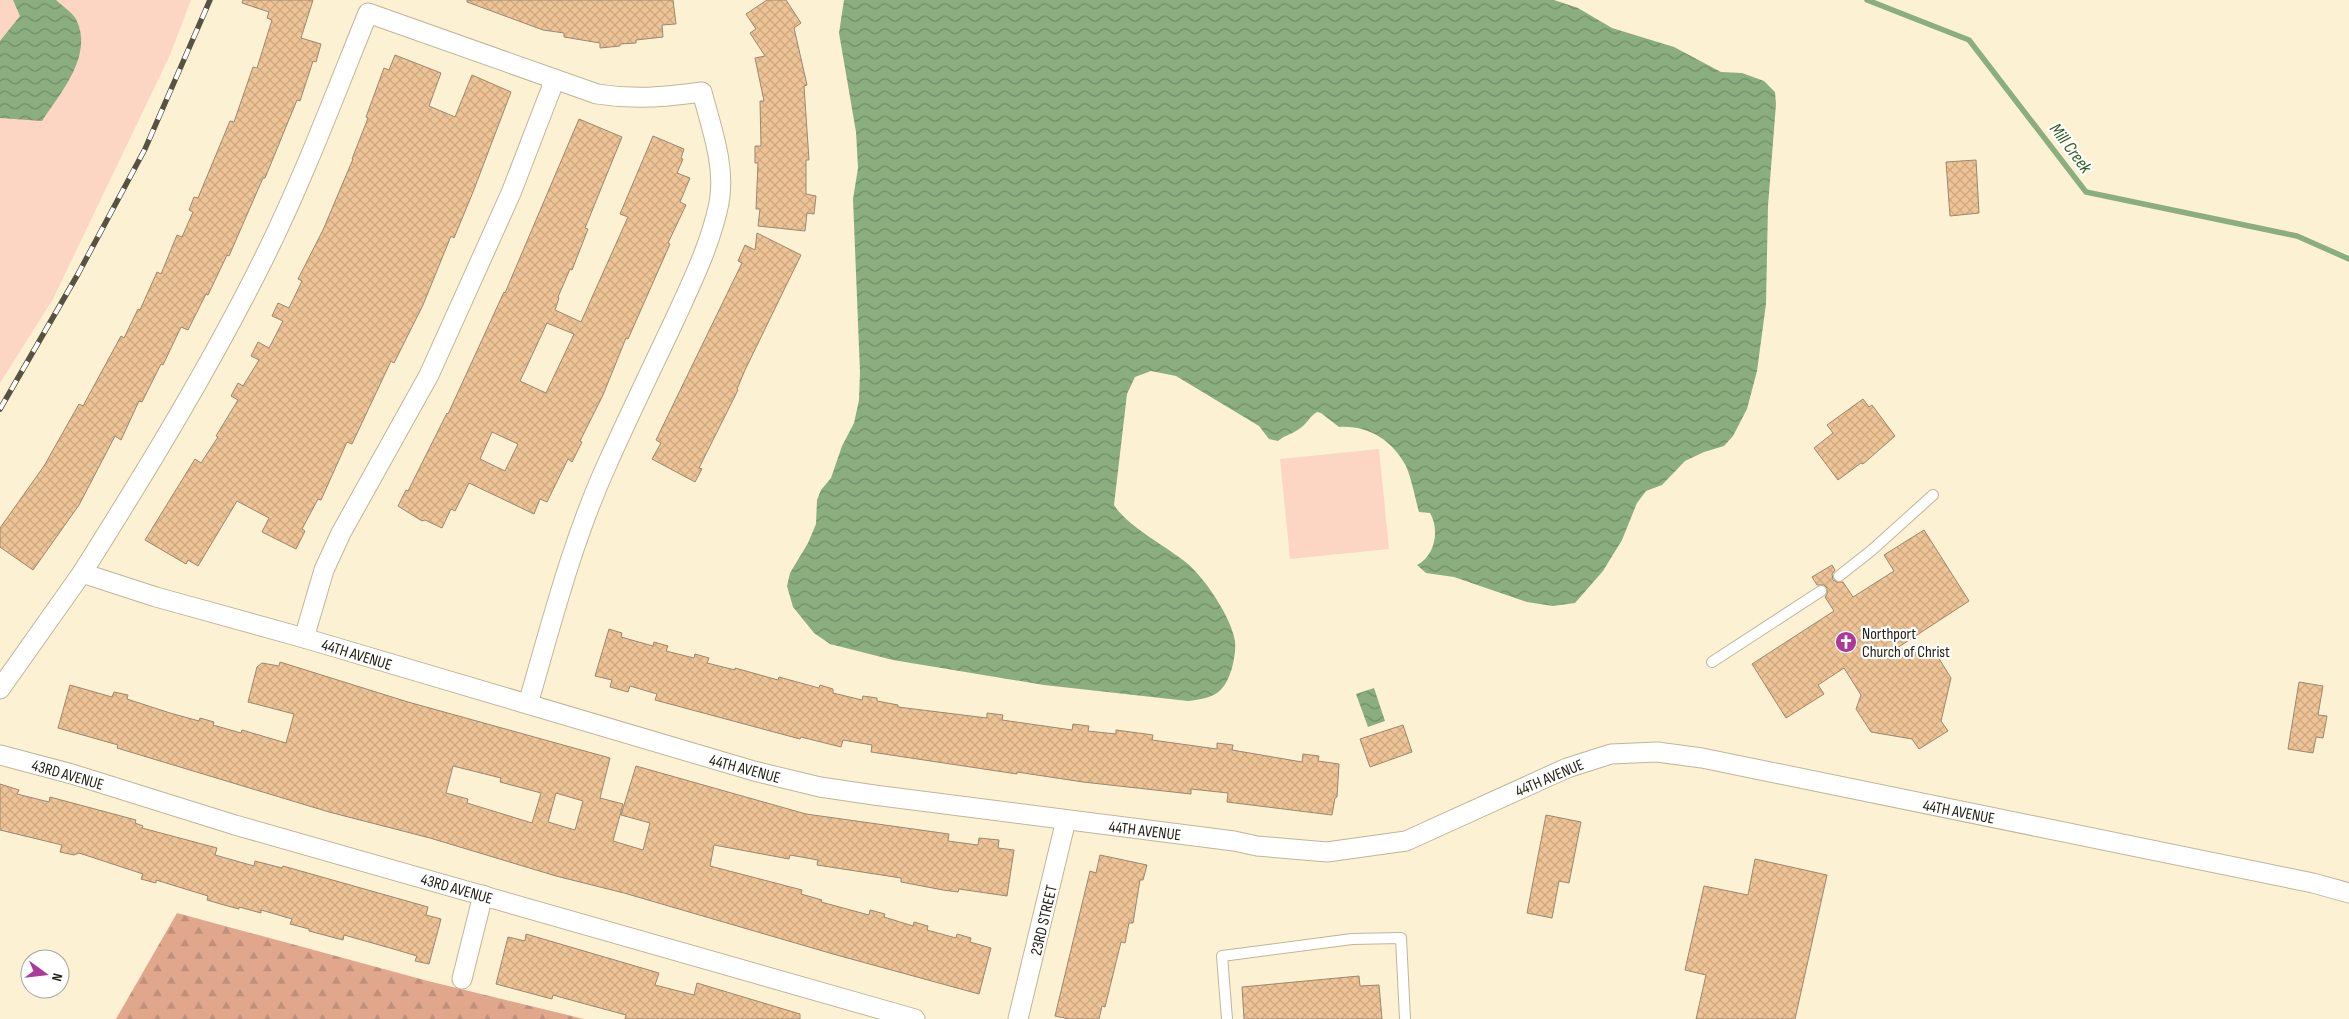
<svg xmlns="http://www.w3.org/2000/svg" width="2349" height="1019" viewBox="0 0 2349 1019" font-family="'Sofia Sans Condensed',sans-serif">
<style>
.forest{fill:url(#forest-firs)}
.park{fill:#fdd5c3}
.water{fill:url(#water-waves)}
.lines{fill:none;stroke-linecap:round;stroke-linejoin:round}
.stream{stroke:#8bae7f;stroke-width:5.5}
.building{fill:url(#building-cross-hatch);stroke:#9c8770;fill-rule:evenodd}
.lane-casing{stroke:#bfb598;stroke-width:12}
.street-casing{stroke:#bfb598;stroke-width:21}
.lane{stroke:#fff;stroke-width:10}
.street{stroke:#fff;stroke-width:19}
.rail-casing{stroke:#575242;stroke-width:5.5}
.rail{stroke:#fff;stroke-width:4;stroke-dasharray:11;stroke-linecap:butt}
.labels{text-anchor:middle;stroke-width:4.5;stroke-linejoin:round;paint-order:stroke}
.poi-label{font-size:16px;fill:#242115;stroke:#fff;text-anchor:start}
.street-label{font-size:16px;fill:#242115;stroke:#fff}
.water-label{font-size:18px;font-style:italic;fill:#315f1f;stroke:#fff}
</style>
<defs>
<pattern id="forest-firs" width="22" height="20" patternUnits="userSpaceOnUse" patternTransform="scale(1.25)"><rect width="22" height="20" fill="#e0a78d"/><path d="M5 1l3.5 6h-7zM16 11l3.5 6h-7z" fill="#c08f79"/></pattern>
<pattern id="water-waves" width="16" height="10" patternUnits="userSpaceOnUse" patternTransform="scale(1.25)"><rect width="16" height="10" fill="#8bae7f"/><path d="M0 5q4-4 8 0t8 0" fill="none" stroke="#718d67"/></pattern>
<pattern id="building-cross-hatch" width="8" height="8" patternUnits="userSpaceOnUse" patternTransform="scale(1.25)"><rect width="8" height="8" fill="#eec395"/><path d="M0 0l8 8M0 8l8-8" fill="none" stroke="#cca780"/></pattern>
</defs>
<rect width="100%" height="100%" fill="#fcf2d3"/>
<path class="forest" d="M177,913L428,981L584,1019H116Z"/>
<g class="park">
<path d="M0,0H191L170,55L53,299L0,383Z"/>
<path d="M1379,449L1389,549L1290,559L1280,459Z"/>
</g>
<g class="water">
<path d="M13,0H56C62,6 72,12 76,19C94,55 61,92 42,121L0,118V41L20,16Z"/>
<path d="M844,0H1554L1578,8L1612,28L1674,47L1721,72L1742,73L1764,81L1775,92L1776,104L1768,206L1766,304L1757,371L1747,409L1733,436L1724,446L1704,452L1685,461L1662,485L1646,491L1637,503L1622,540L1603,571L1575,603L1553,606L1527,602L1454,577L1426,573L1417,565C1435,556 1440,530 1430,513L1419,512C1415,498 1412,480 1406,466C1392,440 1368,425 1339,427L1321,413L1317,412C1310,416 1306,425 1299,429C1292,434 1285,435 1278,441L1269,439L1259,426L1176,376L1151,371L1135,377L1127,394L1114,505C1129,528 1165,545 1188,564C1206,580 1231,617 1235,641C1236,649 1234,660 1232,668C1224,694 1214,698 1188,701L1044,685L893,660L830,644L814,633L793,607L787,586L790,573L808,543L816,524L817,500L821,490L831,478L842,446L854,423L859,400L860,372L853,199L858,168L856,132L839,33Z"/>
<path d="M1374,688L1385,721L1368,727L1356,694Z"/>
</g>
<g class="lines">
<path class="stream" d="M1867,0L1969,40L2086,192L2297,236L2349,259"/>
</g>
<g class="building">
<path d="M243,0H313L301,38L321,44L316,62L313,61L300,101L297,100L265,178H263L229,256L227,255L208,295L206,294L188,330L181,327L163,365L161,364L142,402L139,401L121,440L115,436L79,505L33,570L0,547V528L44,466L79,404L83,406L121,336L124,338L138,309L140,310L157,272L161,274L177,235L182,237L193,212L189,210L194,197L198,198L230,121L234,122L253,67L257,68L272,20L267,18L269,12L242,3Z"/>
<path d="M467,0H673L676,24L662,25L663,37L636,40V43L620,44V46L600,48V43L564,37V33L543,30L467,2Z"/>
<path d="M767,0H786L801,23L794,28L807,85L804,86L809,160H806V194L816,196L814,214L807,213L805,231L758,226L760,209H756L758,163H755V146H761L760,101H764L755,58L765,56L750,33L756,29L746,14Z"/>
<path d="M395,55L441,73L429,106L455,117L472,75L511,92L473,192L454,238L451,236L423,305L394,363L391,361L352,444L347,442L321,500L318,499L302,529L305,531L296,549L262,532L269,518L237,501L198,566L188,560L186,564L145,540L195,459L201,463L218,437L216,436L238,400L231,396L238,383L243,386L259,360L251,356L258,342L269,348L283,321L272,316L278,303L289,308L302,281L298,279L323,230L353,159H352L368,118L366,117L384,68L389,70Z"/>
<path d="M579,119L622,137L585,228L588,229L572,270L570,269L558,297L559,298L555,310L581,322L628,217L620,214L653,136L684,149L681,158L683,159L677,173L690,178L680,202L686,205L668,243L670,244L628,339L626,338L603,395L580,441L582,442L572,462L568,459L547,502L540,499L534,514L469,483L455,511L451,509L442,528L425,520L422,521L398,506L406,490L408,491L447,413L448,414L504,292L505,293ZM547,323L574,334L546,393L520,381ZM492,432L518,444L505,471L480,459Z"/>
<path d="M1976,160L1979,213L1950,216L1946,162Z"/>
<path d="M757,233L801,255L745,370L737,389L738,390L699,468L702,469L695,482L652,459L661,443L656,440L742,263L738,261L745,245L755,250Z"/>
<path d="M1863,399L1869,407L1872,405L1895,436L1863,464L1861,463L1838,480L1814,448L1833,433L1827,425Z"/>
<path d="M1924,530L1969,601L1897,648L1938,657L1951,678L1941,721L1948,731L1919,749L1912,739L1871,732L1856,709L1861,695L1844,668L1818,685L1824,694L1786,718L1752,664L1834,611L1825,597L1827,594V588L1824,585H1817L1812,577L1832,565L1835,570L1832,574L1833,580L1837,582H1843L1853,597L1894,571L1884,555Z"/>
<path d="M609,629L622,633L621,637L653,646L654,642L668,646L666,651L694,658L695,654L709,658L707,663L735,670V668L778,680L779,677L819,688L820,685L833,689V693L862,700L863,696L877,698V701L898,705V707L987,718V713L1003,715L1002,720L1072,730L1073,724L1089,726L1088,731L1116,734V730L1153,735L1152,740L1217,749V743L1233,745L1232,750L1302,762L1303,754L1319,756L1318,761L1339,764L1337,797L1335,798L1332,815L1227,802L1228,793L1191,789V794L1083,782L1017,772V774L871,752L872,745L843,740L841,747L801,737L800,739L655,700L657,694L630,686L628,692L610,687L612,680L595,676Z"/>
<path d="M280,662L408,702L610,758L600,798L623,804L613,841L643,850L650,823L621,815L636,766L806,814L949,834L948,841L978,845L979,838L999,840L998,848L1014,850L1007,896L959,889L958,892L943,890L901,882V878L817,865L818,860L790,855L789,859L714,845L710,866L802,890L801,894L822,900L821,902L869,915L870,910L885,914L884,917L913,926L914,922L928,926L927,930L956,938L957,934L971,938L970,942L991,948L979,994L833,954L624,893L556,876L430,838L329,812L117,748L118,745L58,728L70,685L112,697L114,692L128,695L127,699L170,713L199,721L200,718L214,722L213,725L241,733L242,730L286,743L294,714L248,702L257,667L262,663L279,666ZM453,766L501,778L500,782L541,793L532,823L467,803L468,799L446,793ZM556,793L583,801L575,830L548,822Z"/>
<path d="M2299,682L2323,686L2318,715L2327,716L2323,738L2316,737L2313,753L2288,749Z"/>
<path d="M1403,725L1412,752L1370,767L1360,739Z"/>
<path d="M0,784L19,790L17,794L49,802L50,797L136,820L135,823L143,826L142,828L217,848L215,855L254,866L255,861L282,868L283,866L428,907L426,915L441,919L429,964L415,961L417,956L397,950L344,935L343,940L309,931V929L290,924L292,919L261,910V913L239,907V909L224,905L207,900L208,896L156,880V883L141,879L143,874L79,853L74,855L60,852L62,845L0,830Z"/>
<path d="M1546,815L1581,822L1569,883L1559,881L1552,918L1527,913Z"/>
<path d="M1100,855L1147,865L1143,880H1140L1133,923H1129L1125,943L1121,942L1105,1007L1102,1006L1099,1019H1069L1055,1016L1090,871L1096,873Z"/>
<path d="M1755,859L1827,875L1795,1019H1696L1706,975L1685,970L1704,886L1748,895Z"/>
<path d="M526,934L659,973L655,985L694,995L697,983L800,1014V1019H625L626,1015L578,1002L553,995L552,999L496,984L508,937L525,941Z"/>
<path d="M1359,976L1360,986L1379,985L1382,1019H1244L1242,987Z"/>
</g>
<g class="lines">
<g class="lane-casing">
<g id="lane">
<path d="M1839,576L1872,550L1933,495"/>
<path d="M1712,662L1821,591"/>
<path d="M1227,1019L1222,956L1352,939L1401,938L1405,1019"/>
</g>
</g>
<g class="street-casing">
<g id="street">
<path d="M82,573C147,470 211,365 265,256C304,177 335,94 368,13L597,94C635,100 664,97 702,92C711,127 726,166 719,203C711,243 692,282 675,319C653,366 630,413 609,460C573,538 552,621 528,704"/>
<path d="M304,638L324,570L341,533L429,375L511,193L555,79"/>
<path d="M0,689L82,573L156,597L304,638L754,771L820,787L874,795L1234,841L1257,846L1327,852L1406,841L1567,768L1611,754L1657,752L1702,758L2313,883L2349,893"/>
<path d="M0,755L72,774L235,825L915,1019"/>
<path d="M462,979L483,895"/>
<path d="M1018,1019L1066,820"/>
</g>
</g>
<use href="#lane" class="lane"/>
<use href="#street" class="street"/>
<g class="rail-casing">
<path id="rail" d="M0,409L78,274L145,149L210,0"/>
</g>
<use href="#rail" class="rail"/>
</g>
<defs>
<g id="church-disc" transform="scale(1.125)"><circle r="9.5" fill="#ab3b98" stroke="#fff"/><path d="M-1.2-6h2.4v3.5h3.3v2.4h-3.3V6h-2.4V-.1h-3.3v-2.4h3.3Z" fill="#fff"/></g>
</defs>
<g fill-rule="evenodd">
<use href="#church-disc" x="1846" y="642"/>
</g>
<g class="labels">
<g class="poi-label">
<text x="1862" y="639">Northport<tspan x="1862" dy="18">Church of Christ</tspan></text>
</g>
<g class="street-label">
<text transform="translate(357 654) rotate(17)" y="6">44TH AVENUE</text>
<text transform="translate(745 768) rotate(15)" y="6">44TH AVENUE</text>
<text transform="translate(68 774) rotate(16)" y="6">43RD AVENUE</text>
<text transform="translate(1549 777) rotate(-23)" y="6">44TH AVENUE</text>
<text transform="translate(1959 811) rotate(11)" y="6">44TH AVENUE</text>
<text transform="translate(1145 830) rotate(7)" y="6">44TH AVENUE</text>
<text transform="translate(457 888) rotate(16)" y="6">43RD AVENUE</text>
<text transform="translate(1043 920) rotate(-77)" y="6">23RD STREET</text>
</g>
<g class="water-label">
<text transform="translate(2071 148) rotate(53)" y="6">Mill Creek</text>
</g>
</g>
<g transform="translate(45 974) rotate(105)"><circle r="24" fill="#ffffff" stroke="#a7a6a1"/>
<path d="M0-4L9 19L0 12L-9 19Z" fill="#ab3b98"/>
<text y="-8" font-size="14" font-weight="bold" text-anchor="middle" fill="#242115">N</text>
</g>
</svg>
